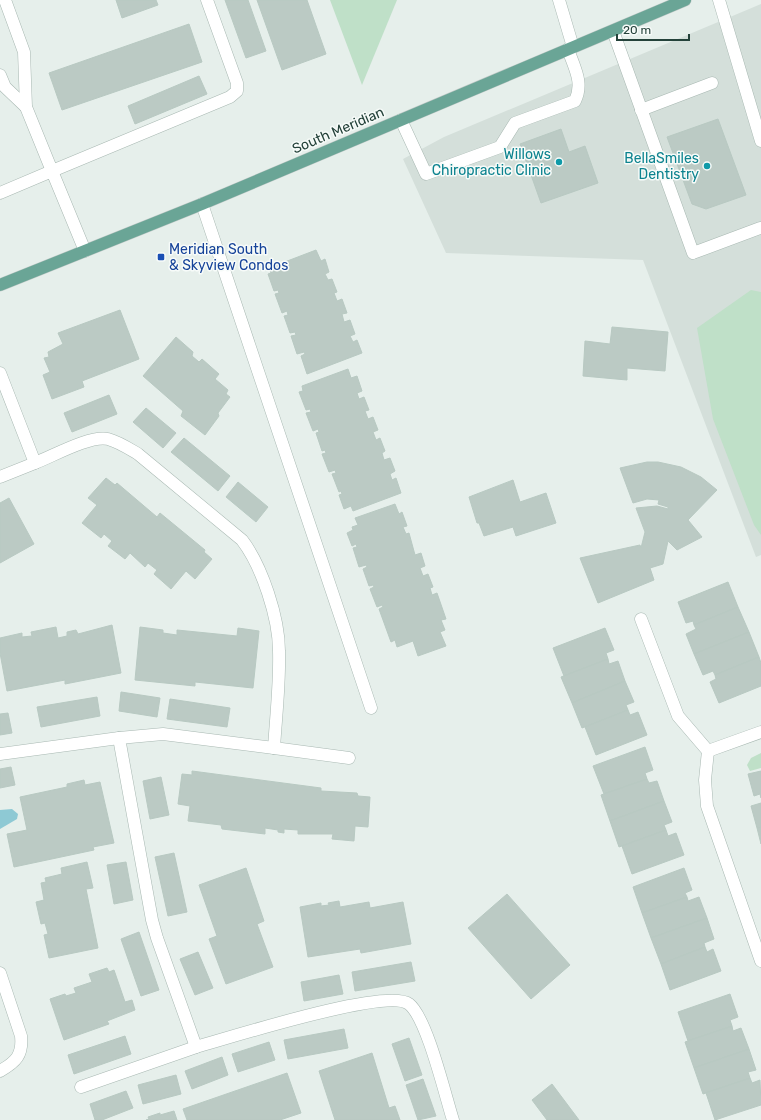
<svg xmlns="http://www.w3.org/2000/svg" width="761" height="1120" viewBox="0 0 761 1120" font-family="Rubik,sans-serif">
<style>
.built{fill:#d4dfda}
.green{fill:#bfe0c8}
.water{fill:#8ec9d4}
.building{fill:#bbcac4;stroke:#b8c9c2}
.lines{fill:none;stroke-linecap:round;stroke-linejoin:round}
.minor-casing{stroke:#a8b8b2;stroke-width:13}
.major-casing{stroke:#c2cac8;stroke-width:13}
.minor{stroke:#fff;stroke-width:12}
.major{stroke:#6aa596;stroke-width:12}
.culture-dot{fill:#0f9aa8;stroke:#f7fbf9;stroke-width:1.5}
.transit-dot{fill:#1a4fb4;stroke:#f7fbf9;stroke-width:1.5}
.labels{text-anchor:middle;stroke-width:3;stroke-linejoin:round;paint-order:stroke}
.street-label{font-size:14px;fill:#24423a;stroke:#f7fbf9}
.culture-label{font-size:14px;fill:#0d838f;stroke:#f7fbf9;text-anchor:end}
.transit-label{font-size:14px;fill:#164399;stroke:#f7fbf9;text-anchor:start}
</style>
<rect width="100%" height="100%" fill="#e6efeb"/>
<path class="built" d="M761,4V555L756,557L643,260L446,253L403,159L444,137Z"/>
<g class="green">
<path d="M330,0H397L362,85Z"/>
<path d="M751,290L761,292V535L754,525L713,419L697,328Z"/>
<path d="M761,753V768L750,771L747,765L751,758Z"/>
</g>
<path class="water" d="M12,809L18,814L17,819L0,829V810Z"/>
<g class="building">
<path d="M116,0H156L158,5L122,18Z"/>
<path d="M225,0H248L266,51L246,58Z"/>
<path d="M257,0H307L326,54L282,70Z"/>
<path d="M189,24L202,62L62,110L49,73Z"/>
<path d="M199,76L207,94L135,124L128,106Z"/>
<path d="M718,119L746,195L706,209L692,204L667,137Z"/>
<path d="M561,129L569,152L585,146L598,183L541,203L520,144Z"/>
<path d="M316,250L321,261L325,259L329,272L325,274L328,280L332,279L337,292L334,293L337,301L342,299L347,313L342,314L344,322L350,320L355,334L350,336L353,342L357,340L362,353L307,374L301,356L305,354L304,352L297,354L291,336L296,335L295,332L290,333L284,316L288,315L287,311L282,313L275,294L279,293L278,290L274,291L268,274L271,273L269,268Z"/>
<path d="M120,310L139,359L82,381L84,387L52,399L43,375L50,372L44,358L49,357L48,352L63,344L58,333Z"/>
<path d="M612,327L668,332L665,371L627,368V380L583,376L585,341L610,344Z"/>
<path d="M176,337L193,352L192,356L199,362L202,359L219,374L215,379L228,390L226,394L230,397L218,413L219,416L205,435L181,416L183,411L143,376Z"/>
<path d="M348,369L351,378L357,376L362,391L357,393L359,399L364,397L369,410L365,411L368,419L373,417L378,430L373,432L376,440L380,438L385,451L382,453L384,460L390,458L395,471L390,474L392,480L396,478L401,493L353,511L351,506L344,509L339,495L342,494L341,491L339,492L332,474L336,473L335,470L329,472L322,454L326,453L325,450L322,451L316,433L319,432L318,429L313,431L306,413L311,412L310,409L306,410L299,392L303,391L302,386Z"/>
<path d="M109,395L117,414L72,432L64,413Z"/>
<path d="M146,408L176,433L163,448L133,422Z"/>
<path d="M184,438L230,476L218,491L171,452Z"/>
<path d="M647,462H658L681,467L701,477L717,490L688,520L702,537L677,550L668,541L663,564L650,568L654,580L598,603L580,558L640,545L641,548L645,532L636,508L657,506L668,509V507L658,504L659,500L647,499L633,503L620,468Z"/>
<path d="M106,478L115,485L117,483L157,517L160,513L205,550L204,552L212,559L195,579L186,571L171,589L154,574L157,570L148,563L145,567L130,553L125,559L108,546L112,541L104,534L101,538L82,523L97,505L88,498Z"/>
<path d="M513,480L520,502L546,493L556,523L516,536L513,527L484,536L479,523H477L469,497Z"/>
<path d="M238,482L268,507L256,522L226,497Z"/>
<path d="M9,498L34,544L0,563V503Z"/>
<path d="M395,504L399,514L402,512L407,526L403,527L406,534L409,533L415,555L421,553L425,566L420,568L423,576L428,574L433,587L430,588L432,595L437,593L446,619L441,620L445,630L440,632L446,646L418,656L413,641L397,647L395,640L391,642L379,609L383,607L382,605L377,607L370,589L374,587L373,585L369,586L363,569L367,567L366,565L359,567L353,548L357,547L356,544L352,546L347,533L353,530L352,527L358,525L355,518Z"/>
<path d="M728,582L738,607L694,625L693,621L686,623L678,602Z"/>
<path d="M738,607L749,632L694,654L686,634L696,629L694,625Z"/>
<path d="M112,625L121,673L65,684V680L7,691L0,653V638L22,633V637L32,636L31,632L56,627L58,638L67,636V632L76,630L78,634Z"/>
<path d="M140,627L163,630V633L177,635V630L237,636L238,628L259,631L253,688L195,682V686L135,680Z"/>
<path d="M605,628L614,650L606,653L608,659L564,676L553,648Z"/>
<path d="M749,632L759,657L715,675L713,671L703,675L694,654Z"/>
<path d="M759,657L761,663V686L719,703L710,682L716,679L715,675Z"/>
<path d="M608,659L609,664L618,661L625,681L572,703L561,677Z"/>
<path d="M625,681L634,702L626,705L628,710L582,728L572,703Z"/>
<path d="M121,692L160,698L157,717L119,711Z"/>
<path d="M97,697L100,716L41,727L37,707Z"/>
<path d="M170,699L230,708L227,727L167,719Z"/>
<path d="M628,710L630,715L638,712L647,735L596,755L585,727Z"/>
<path d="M8,713L12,733L0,735V714Z"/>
<path d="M645,747L653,770L645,773L647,779L604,794L593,766Z"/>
<path d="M11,767L15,785L0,788V769Z"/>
<path d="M192,771L321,788V791L357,793L358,796L370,797L368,827L355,826L354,841L332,839L333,834H298V830L284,829V833L278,832V830L265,828V834L222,829L221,825L188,821L190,806L178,804L182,774L192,775Z"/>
<path d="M761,771V798L760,794L754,796L748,774Z"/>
<path d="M161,777L169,815L150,819L143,781Z"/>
<path d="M647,779L649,783L657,781L664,801L610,821L601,795Z"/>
<path d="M84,780L85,785L100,782L114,843L93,847L94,850L14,867L7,834L27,830L20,797L67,787V784Z"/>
<path d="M664,801L672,822L664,825L666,830L619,847L610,821Z"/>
<path d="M761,803V827L757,828L751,806Z"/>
<path d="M761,827V844L757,828Z"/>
<path d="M666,830L668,836L676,833L684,855L632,874L622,846Z"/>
<path d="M174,853L187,912L168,916L155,857Z"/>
<path d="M87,862L93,888L86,889L98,948L49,958L44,935L48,934L45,923L41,924L36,902L44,900L41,883L46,882L45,878L62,874L61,868Z"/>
<path d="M126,862L133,900L114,904L107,865Z"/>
<path d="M246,868L264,921L257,924L273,967L226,984L209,939L217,936L199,885Z"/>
<path d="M684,868L692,890L685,893L687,897L642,913L633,887Z"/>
<path d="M507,894L570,965L531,999L468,928Z"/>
<path d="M687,897L688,901L699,897L707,918L651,938L642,913Z"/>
<path d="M339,901L340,907L369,902L370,908L403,902L411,944L361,953L360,949L308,957L300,907L321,903V906L329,905L328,903Z"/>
<path d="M707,918L714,939L704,943L705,947L661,964L651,938Z"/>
<path d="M139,932L159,990L141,996L121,939Z"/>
<path d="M705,947L707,952L713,949L721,971L670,990L661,964Z"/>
<path d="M198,952L213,988L195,995L180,959Z"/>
<path d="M411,962L415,981L355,991L352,972Z"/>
<path d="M107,968L109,972L114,970L125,1002L132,1000L135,1010L107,1021L109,1024L64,1040L50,999L65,994L66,996L76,993L74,988L92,982L89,974Z"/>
<path d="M339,975L343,994L304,1001L301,982Z"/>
<path d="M730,994L738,1017L730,1020L732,1026L688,1041L678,1012Z"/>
<path d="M732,1026L733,1031L741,1028L749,1049L694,1068L685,1042Z"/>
<path d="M344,1029L348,1048L288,1059L284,1040Z"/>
<path d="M125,1036L131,1054L74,1074L68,1055Z"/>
<path d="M409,1038L422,1075L405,1081L392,1044Z"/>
<path d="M269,1042L275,1060L238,1072L232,1054Z"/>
<path d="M749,1049L756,1070L748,1072L750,1078L703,1094L694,1068Z"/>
<path d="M372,1053L389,1108L395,1106L400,1120H335L319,1071Z"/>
<path d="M222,1057L228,1075L192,1089L185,1071Z"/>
<path d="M287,1073L301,1113L280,1120H187L183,1109Z"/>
<path d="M176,1075L181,1094L143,1104L138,1085Z"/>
<path d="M750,1078L752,1083L760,1080L761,1105L715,1120L706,1093Z"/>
<path d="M423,1079L436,1116L418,1120L406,1085Z"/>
<path d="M552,1084L579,1120H547L532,1100Z"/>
<path d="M126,1091L133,1108L102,1120H95L90,1104Z"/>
<path d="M174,1111L177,1120H146L149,1119L148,1117L160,1113V1115Z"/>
</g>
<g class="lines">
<g class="minor-casing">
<g id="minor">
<path d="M5,0L24,52L26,107L52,171L230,97L237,91V83L207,0"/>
<path d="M559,0L573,47"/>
<path d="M719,0L761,141"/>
<path d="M613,31L693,253L760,228"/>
<path d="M0,75L5,87L26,107"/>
<path d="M641,110L712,83"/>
<path d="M401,120L426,174L500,147L515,123L575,101C584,82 574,68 568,49"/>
<path d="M0,193L52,171L85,251"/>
<path d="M202,204L371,708"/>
<path d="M0,373L35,463C53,456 90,435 108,439C119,442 128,448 138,454L242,540C262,566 279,618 279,651C280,683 276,716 274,748L163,734L119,738L152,920L157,938L196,1047C229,1038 387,987 409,1004C427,1018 445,1095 453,1120"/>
<path d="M0,477L35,463"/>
<path d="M641,619L678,716L708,751L705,780L707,806L761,961"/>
<path d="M274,748L349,758"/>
<path d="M708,751L761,732"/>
<path d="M0,754L119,738"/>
<path d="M0,973L21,1036C23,1055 16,1062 0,1071"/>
<path d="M81,1087L196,1047"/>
</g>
</g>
<g class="major-casing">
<path id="major" d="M0,285L202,204L685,0"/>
</g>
<use href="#minor" class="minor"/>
<use href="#major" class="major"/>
</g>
<g class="culture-dot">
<circle cx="559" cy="162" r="4"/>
<circle cx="707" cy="166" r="4"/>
</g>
<rect class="transit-dot" x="157" y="253" width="8" height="8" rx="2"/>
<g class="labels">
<g class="street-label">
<text transform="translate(338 130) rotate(-23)" y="5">South Meridian</text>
</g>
<g class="culture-label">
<text x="551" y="159">Willows<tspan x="551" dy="16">Chiropractic Clinic</tspan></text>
<text x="699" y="163">BellaSmiles<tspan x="699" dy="16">Dentistry</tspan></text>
</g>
<g class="transit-label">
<text x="169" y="254">Meridian South<tspan x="169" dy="16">&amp; Skyview Condos</tspan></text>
</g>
</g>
<path d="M617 34v6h72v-6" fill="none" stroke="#24423a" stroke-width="2"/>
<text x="623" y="34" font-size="12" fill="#24423a" stroke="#f7fbf9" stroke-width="3" paint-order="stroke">20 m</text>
</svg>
